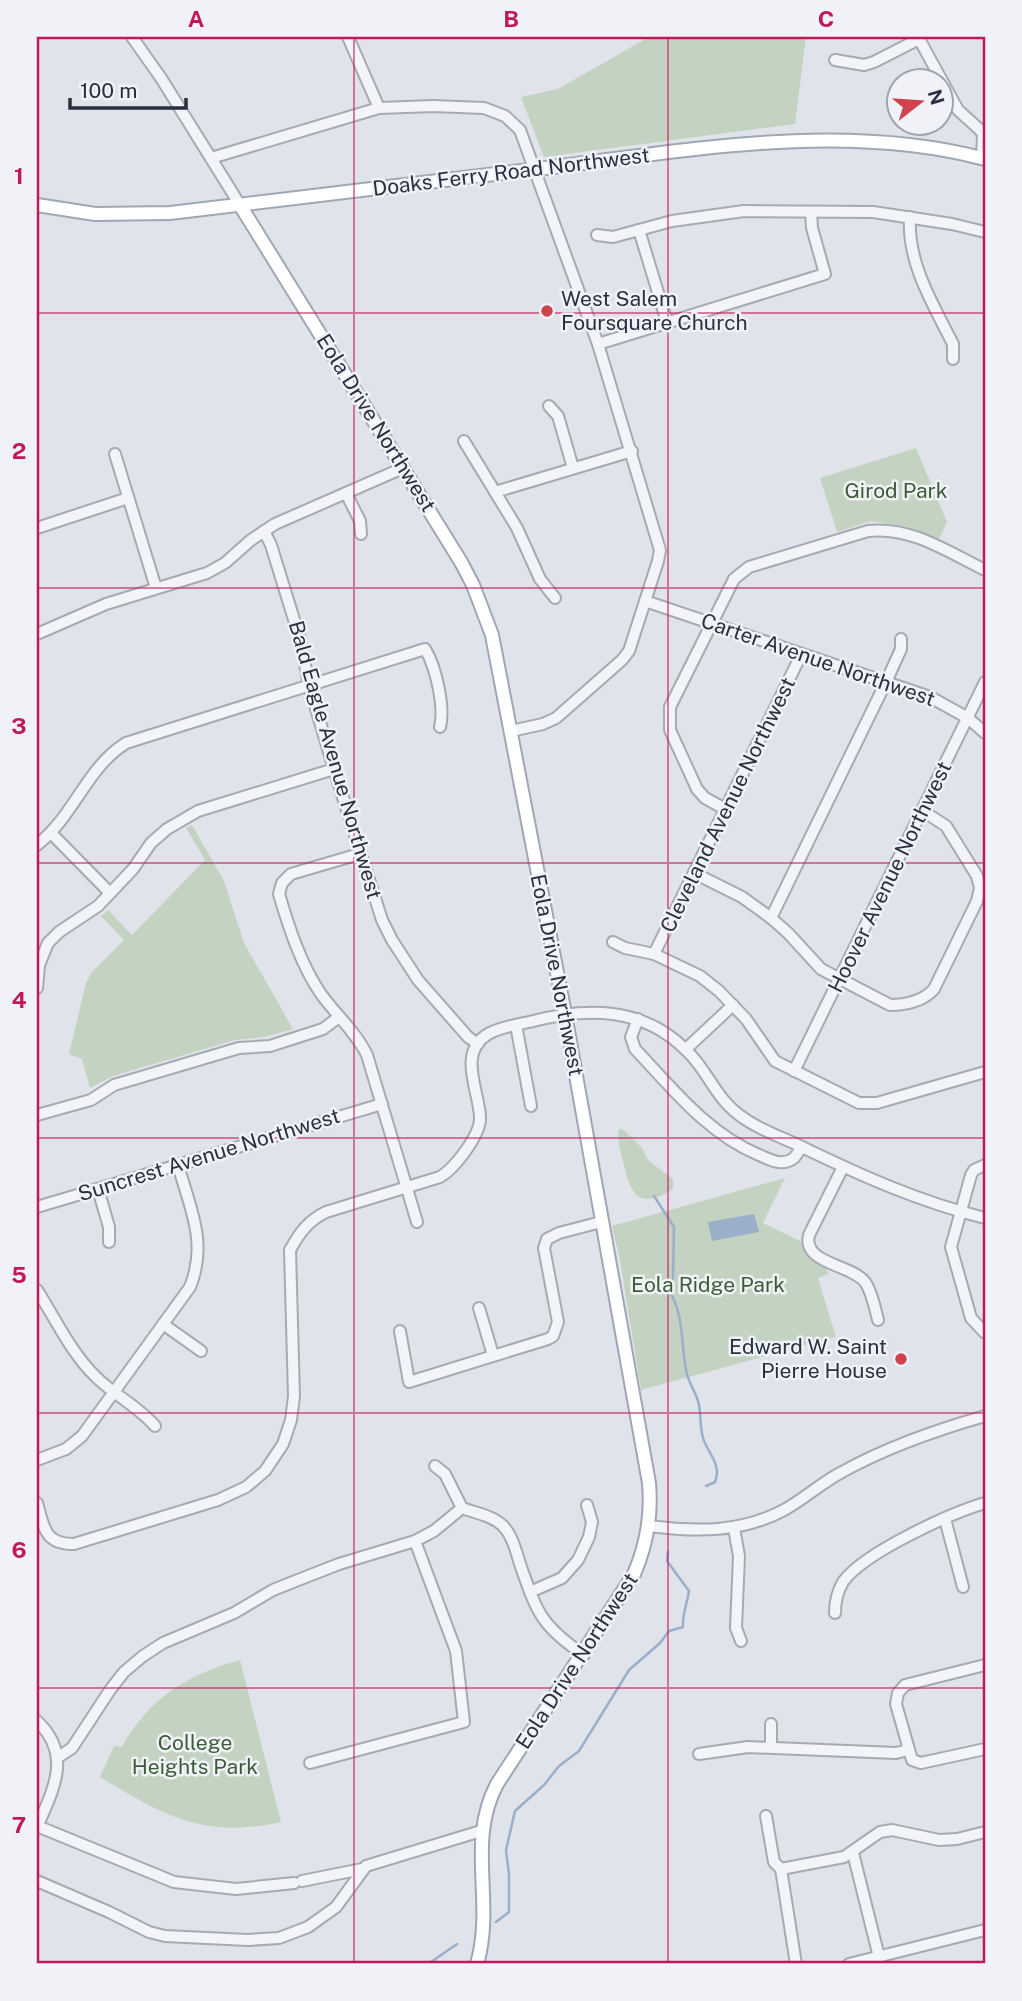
<svg xmlns="http://www.w3.org/2000/svg" width="1022" height="2001" viewBox="0 0 1022 2001" font-family="'Public Sans',sans-serif">
<style>
.green{fill:#c4d3c1}
.water{fill:#9aafca}
.lines{fill:none;stroke-linecap:round;stroke-linejoin:round}
.stream{stroke:#9aafca;stroke-width:2.5}
.minor-casing{stroke:#a5aab3;stroke-width:14}
.major-casing{stroke:#9fa7b5;stroke-width:16}
.minor{stroke:#f3f4f7;stroke-width:10}
.major{stroke:#fff;stroke-width:12}
.grid{fill:none;stroke:#c2185b;stroke-width:2;stroke-opacity:0.55}
.poi-dot{fill:#d1424f;stroke:#f0f2f7;stroke-width:2.5}
.labels{text-anchor:middle;stroke-width:5;stroke-linejoin:round;paint-order:stroke}
.street-label{font-size:21px;fill:#283041;stroke:#f0f2f7}
.poi-label{font-size:21px;fill:#283041;stroke:#f0f2f7;text-anchor:start}
.park-label{font-size:21px;fill:#3a5d35;stroke:#f0f2f7}
.neatline{fill:none;stroke:#c2185b;stroke-width:2.5}
.grid-label{font-size:23px;text-anchor:middle;font-weight:bold;fill:#c2185b}
</style>
<rect width="100%" height="100%" fill="#e0e3e9"/>
<g class="green">
<path d="M649,37H806L795,124L544,157L521,97L558,89Z"/>
<path d="M916,448L947,522L939,539L908,527L871,521L837,532L820,478Z"/>
<path d="M192,825L224,881L244,943L293,1029L265,1037L235,1040L113,1076L90,1088L82,1059L69,1054L86,983L92,972L124,940L101,916L108,910L132,935L205,860L186,828Z"/>
<path d="M620,1129L624,1130L641,1147L649,1161L673,1179V1189C640,1210 631,1196 624,1165C621,1154 618,1143 618,1131Z"/>
<path d="M785,1178L763,1223L802,1242L810,1259L825,1268L829,1274L818,1278L836,1337L641,1390L620,1260L612,1226Z"/>
<path d="M240,1660L281,1822C204,1839 164,1816 100,1777L114,1746L122,1747C148,1699 188,1674 240,1660Z"/>
</g>
<path class="water" d="M754,1214L759,1232L712,1241L708,1222Z"/>
<g class="lines">
<g class="stream">
<path d="M654,1196L674,1227L673,1277L670,1292C684,1316 681,1343 686,1370C688,1383 697,1393 699,1405C701,1416 700,1428 703,1438C708,1454 722,1464 715,1482L706,1486"/>
<path d="M496,1922L509,1912V1874L506,1850L515,1811L544,1785L559,1766L579,1751L629,1670L660,1643L669,1631L683,1627C682,1614 687,1605 689,1591L667,1561L668,1552"/>
<path d="M428,1964L457,1944"/>
</g>
<g class="minor-casing">
<g id="minor">
<path d="M132,37L161,78L240,205"/>
<path d="M348,37L379,108"/>
<path d="M918,37L958,110L979,129L983,134L982,158"/>
<path d="M835,60L864,65L874,62L919,39"/>
<path d="M211,158L379,108L433,106L484,108L505,116L520,130L598,344L660,550L658,561L629,651L622,660L556,718L543,724L511,731"/>
<path d="M910,217C907,263 933,304 953,344V359"/>
<path d="M639,230L667,322"/>
<path d="M597,235L613,237L672,221L744,211L873,212L952,224L985,232"/>
<path d="M598,344L825,274L812,228L811,212"/>
<path d="M549,406L558,416L573,468"/>
<path d="M464,441L517,528L540,579L555,598"/>
<path d="M115,454L156,588"/>
<path d="M495,492L632,451"/>
<path d="M346,493L360,521L361,534"/>
<path d="M37,528L128,498"/>
<path d="M264,531L271,545L300,639L309,685L334,769L382,920L392,940L418,980L468,1037L478,1044"/>
<path d="M645,601L930,697L968,718L985,733"/>
<path d="M37,634L106,604L207,573L225,563L251,540L275,524L403,468"/>
<path d="M725,809L705,798L697,789L670,730V707L734,579L749,567L868,531C911,526 948,552 985,570"/>
<path d="M51,833L110,893"/>
<path d="M37,845C75,815 86,768 126,743L425,649C436,667 445,707 440,727"/>
<path d="M359,854L291,874L282,883L279,894C289,928 301,965 321,994C336,1015 356,1032 367,1055L417,1222"/>
<path d="M694,873L742,897L771,918L788,933L821,969L890,1005C905,1005 924,1001 934,989L977,901L980,888L977,876L946,826L923,811"/>
<path d="M771,918L886,682L901,649V639"/>
<path d="M613,942L625,948L654,954L700,976L719,991L746,1019L775,1061L859,1103H877L985,1072"/>
<path d="M654,954L801,655"/>
<path d="M37,988L39,965L48,943L59,932L98,906L133,869L151,843L167,829L198,811L334,769"/>
<path d="M638,1019L631,1037L635,1049C673,1089 707,1133 759,1155C771,1160 782,1167 794,1158L802,1147"/>
<path d="M516,1025L531,1106"/>
<path d="M686,1049L733,1005"/>
<path d="M794,1071L985,682"/>
<path d="M37,1115L91,1100L114,1085L239,1048L270,1046L323,1029L339,1017"/>
<path d="M985,1165L974,1170L971,1175L951,1247L971,1318L985,1333"/>
<path d="M843,1167L809,1235C802,1264 851,1264 865,1282C872,1292 875,1308 878,1320"/>
<path d="M98,1189L109,1227V1242"/>
<path d="M37,1207L382,1104"/>
<path d="M37,1290C55,1318 71,1353 96,1377C114,1395 138,1406 155,1426"/>
<path d="M479,1308L493,1355"/>
<path d="M163,1324L201,1351"/>
<path d="M400,1331L409,1382L548,1339L553,1336L558,1322L544,1248L547,1239L559,1233L601,1222"/>
<path d="M37,1460L66,1449L82,1436L190,1287C208,1243 190,1208 178,1165"/>
<path d="M435,1466L445,1474L462,1508"/>
<path d="M37,1503C44,1527 44,1544 74,1544L218,1500L246,1487L265,1471L283,1444L291,1420L294,1396L290,1250C300,1232 308,1221 326,1212L440,1177C454,1169 481,1135 480,1117C479,1090 457,1053 488,1034C500,1027 516,1025 529,1022C586,1007 643,1006 687,1051C710,1073 715,1100 745,1119C762,1131 784,1138 802,1147C862,1176 920,1202 985,1218"/>
<path d="M462,1508C475,1513 491,1515 502,1525C512,1534 516,1551 520,1564C537,1612 540,1625 584,1655"/>
<path d="M945,1519L963,1587"/>
<path d="M649,1526C696,1532 741,1533 784,1510C804,1499 821,1483 842,1472C887,1447 936,1430 985,1416"/>
<path d="M734,1528L739,1556L736,1628L741,1641"/>
<path d="M530,1592L562,1578L578,1560L589,1537L592,1522L587,1505"/>
<path d="M835,1613C835,1601 837,1592 843,1582C863,1553 951,1513 985,1503"/>
<path d="M985,1665L905,1685L898,1693L896,1704L912,1760L921,1763L985,1749"/>
<path d="M37,1721C73,1755 53,1790 37,1827"/>
<path d="M771,1724V1747"/>
<path d="M699,1754L748,1747L896,1753L908,1750"/>
<path d="M57,1758L72,1748L110,1690L124,1672L143,1656L163,1643L234,1613L273,1590L293,1582L339,1564L415,1541L434,1531L462,1508"/>
<path d="M310,1763L464,1722L456,1651L415,1541"/>
<path d="M766,1816L774,1862L781,1869L796,1964"/>
<path d="M37,1826L174,1882L236,1889L294,1883"/>
<path d="M853,1853L879,1957"/>
<path d="M781,1869L844,1857L880,1832L892,1830L939,1840L957,1839L985,1832"/>
<path d="M37,1881L109,1912L149,1932L165,1936L248,1940L279,1938L308,1927L336,1907L366,1866L481,1831"/>
<path d="M302,1881L362,1869"/>
<path d="M849,1964L985,1930"/>
</g>
</g>
<g class="major-casing">
<g id="major">
<path d="M37,205L95,214L170,213C298,197 426,182 554,167C695,149 845,122 985,159"/>
<path d="M240,205L461,562L473,585L492,635L565,1014L649,1483C652,1516 647,1544 634,1574L497,1784C466,1842 495,1902 477,1964"/>
</g>
</g>
<use href="#minor" class="minor"/>
<use href="#major" class="major"/>
</g>
<path class="grid" d="M354,37V1964M668,37V1964M37,313H985M37,588H985M37,863H985M37,1138H985M37,1413H985M37,1688H985"/>
<g class="poi-dot">
<circle cx="547" cy="311" r="7"/>
<circle cx="901" cy="1359" r="7"/>
</g>
<g class="labels">
<g class="street-label">
<text transform="translate(511 172) rotate(-7)" y="7">Doaks Ferry Road Northwest</text>
<text transform="translate(376 423) rotate(58)" y="7">Eola Drive Northwest</text>
<text transform="translate(818 660) rotate(19)" y="7">Carter Avenue Northwest</text>
<text transform="translate(335 760) rotate(74)" y="7">Bald Eagle Avenue Northwest</text>
<text transform="translate(728 805) rotate(-64)" y="7">Cleveland Avenue Northwest</text>
<text transform="translate(890 877) rotate(-64)" y="7">Hoover Avenue Northwest</text>
<text transform="translate(557 975) rotate(79)" y="7">Eola Drive Northwest</text>
<text transform="translate(209 1155) rotate(-17)" y="7">Suncrest Avenue Northwest</text>
<text transform="translate(577 1661) rotate(-57)" y="7">Eola Drive Northwest</text>
</g>
<g class="poi-label">
<text x="561" y="306">West Salem<tspan x="561" dy="24">Foursquare Church</tspan></text>
<text x="887" y="1354" text-anchor="end">Edward W. Saint<tspan x="887" dy="24">Pierre House</tspan></text>
</g>
<g class="park-label">
<text x="896" y="498">Girod Park</text>
<text x="708" y="1292">Eola Ridge Park</text>
<text x="195" y="1750">College<tspan x="195" dy="24">Heights Park</tspan></text>
</g>
</g>
<rect width="1022" height="2001" fill="none" stroke="#f0f2f7" stroke-width="77"/>
<g transform="translate(920 102) rotate(73)"><circle r="33" fill="#f0f2f7" stroke="#a0a4ae" stroke-width="2"/>
<path d="M0-5L12 26L0 18L-12 26Z" fill="#d1424f"/>
<text y="-10" font-size="19" font-weight="bold" text-anchor="middle" fill="#283041">N</text>
</g>
<path d="M70 98v10h116v-10" fill="none" stroke="#283041" stroke-width="3.5"/>
<text x="80" y="98" font-size="21" fill="#283041" stroke="#f0f2f7" stroke-width="5" paint-order="stroke">100 m</text>
<rect x="38" y="38" width="946" height="1924" class="neatline"/>
<g class="grid-label">
<text x="196" y="27">A</text>
<text x="511" y="27">B</text>
<text x="826" y="27">C</text>
<text x="19" y="184">1</text>
<text x="19" y="459">2</text>
<text x="19" y="734">3</text>
<text x="19" y="1008">4</text>
<text x="19" y="1283">5</text>
<text x="19" y="1558">6</text>
<text x="19" y="1833">7</text>
</g>
</svg>
